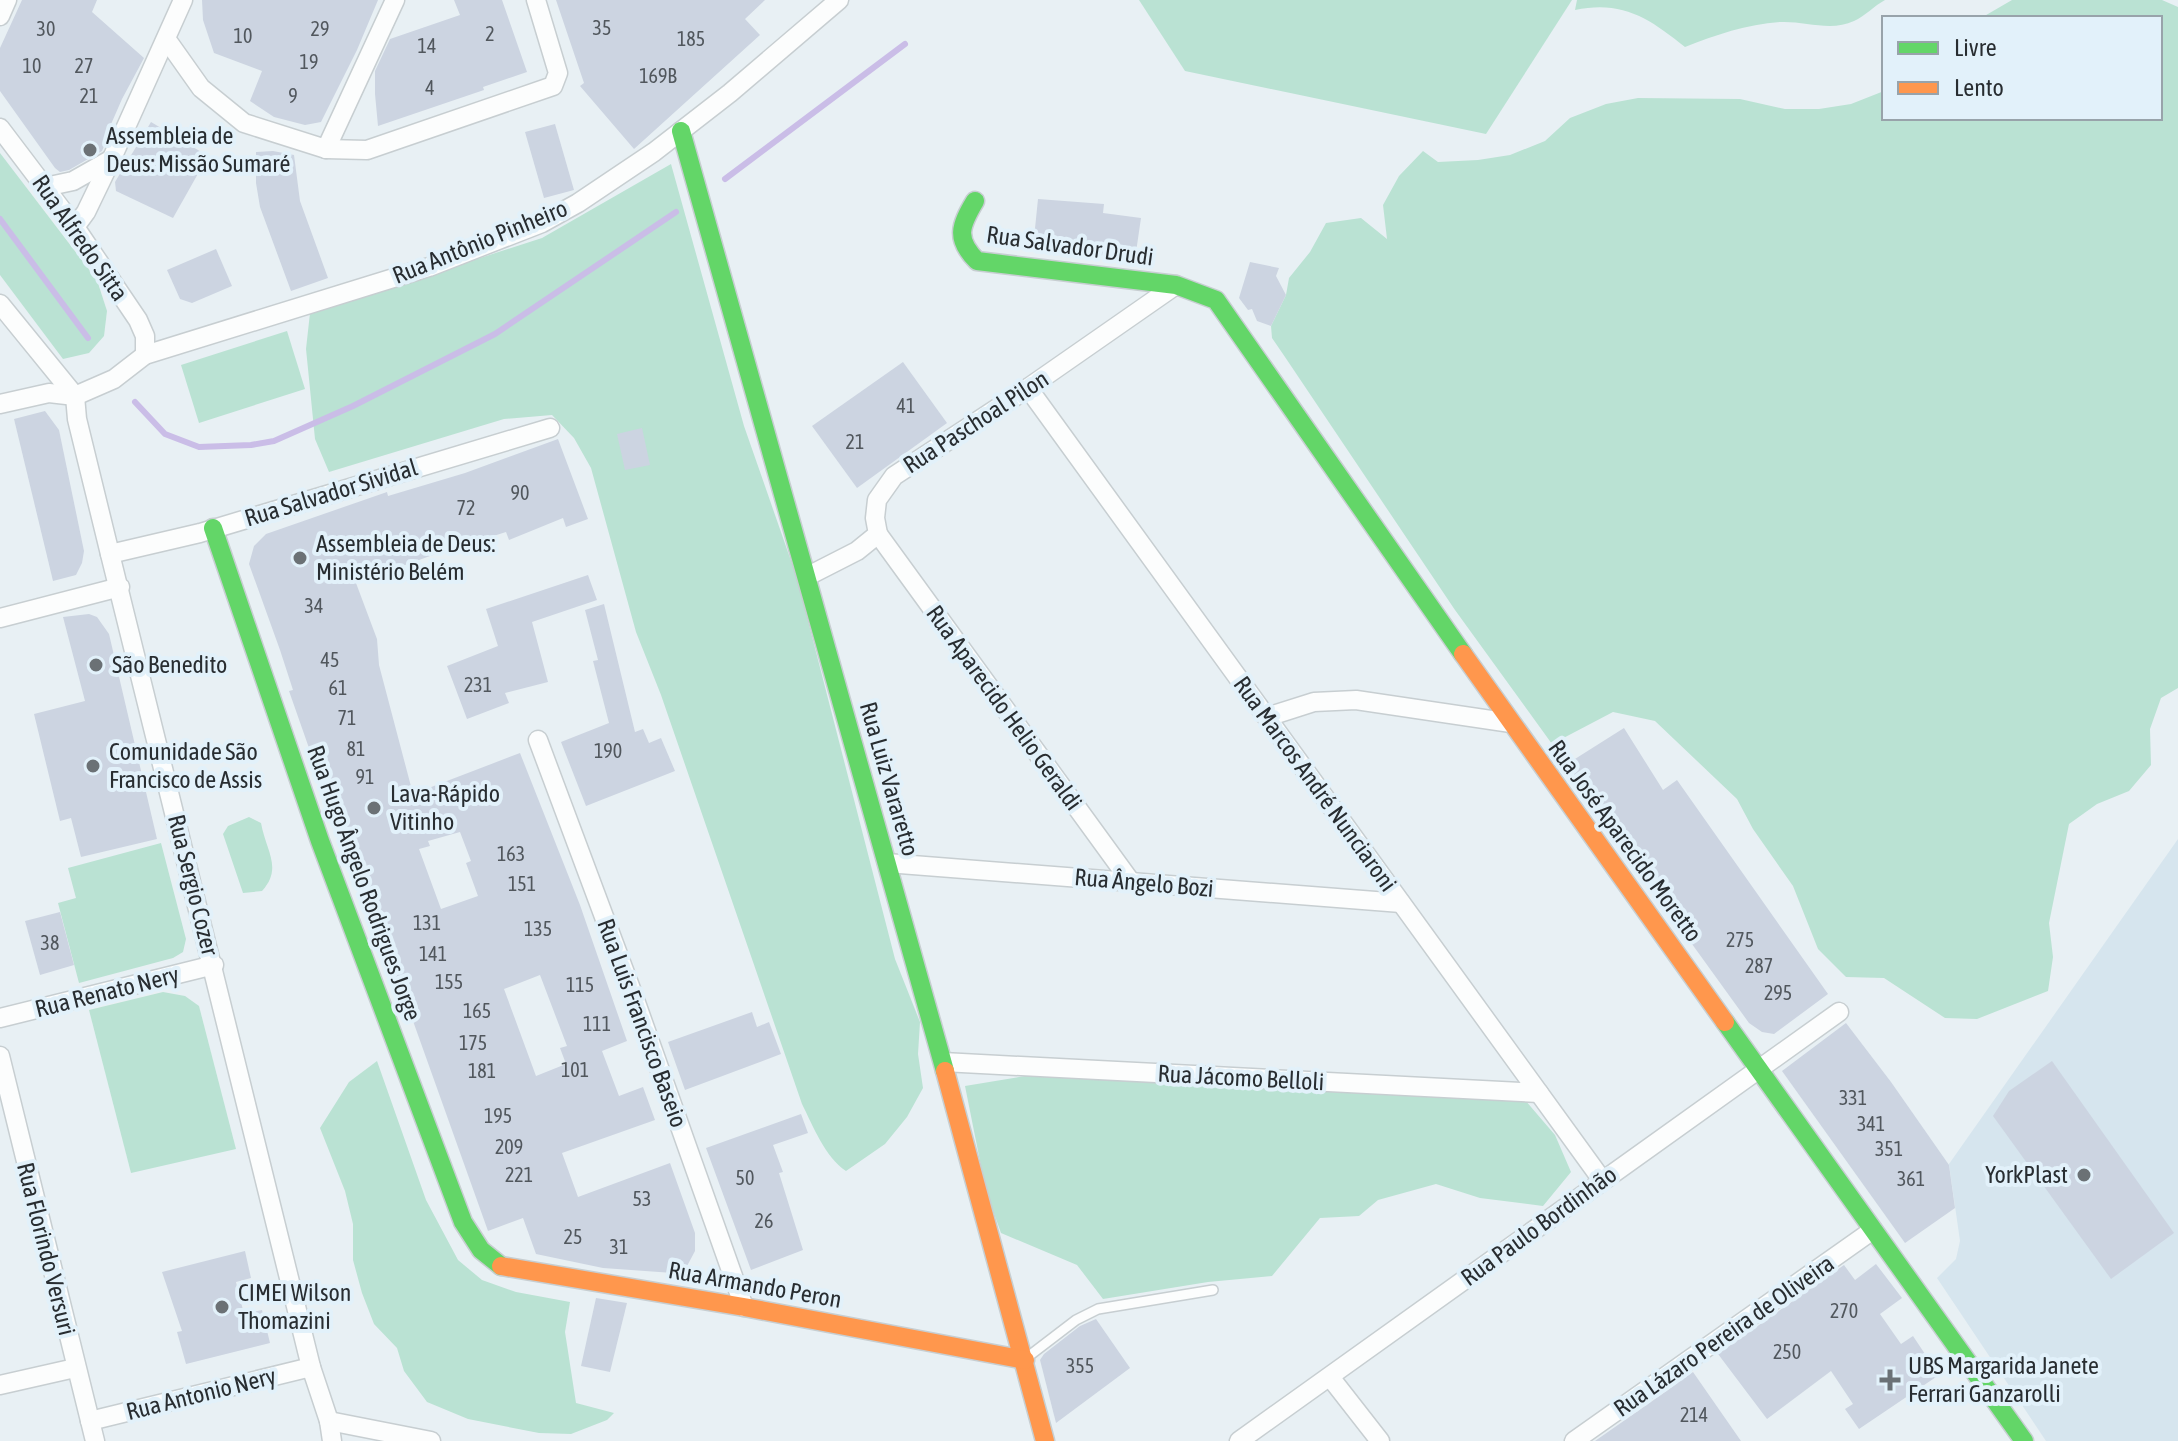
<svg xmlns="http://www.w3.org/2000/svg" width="2178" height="1441" viewBox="0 0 2178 1441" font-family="'Asap Condensed',sans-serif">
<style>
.built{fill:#d6e5ee}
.green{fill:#bae2d3}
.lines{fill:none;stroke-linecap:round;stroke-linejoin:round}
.stream{stroke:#cabde7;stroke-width:6}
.building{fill:#ccd4e1;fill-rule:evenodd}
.lane-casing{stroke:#c7ced1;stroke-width:12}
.street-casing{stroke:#c7ced1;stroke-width:21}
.fast-casing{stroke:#c7ced1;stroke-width:21}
.slow-casing{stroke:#c7ced1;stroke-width:21}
.lane{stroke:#fcfdfd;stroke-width:9}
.street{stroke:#fcfdfd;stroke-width:18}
.fast{stroke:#63d668;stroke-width:18}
.slow{stroke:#ff974d;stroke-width:18}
.poi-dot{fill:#6b7175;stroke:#e2f1fa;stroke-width:3}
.labels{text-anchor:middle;stroke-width:8;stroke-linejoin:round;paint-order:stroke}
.number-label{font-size:20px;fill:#51575d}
.poi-label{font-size:24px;fill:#282d31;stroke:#e2f1fa;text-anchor:start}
.street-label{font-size:24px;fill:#282d31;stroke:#e2f1fa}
</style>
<rect width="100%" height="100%" fill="#e8f0f4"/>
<path class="built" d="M2178,839V1441H2046L1937,1278L1956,1259L1960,1241L1949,1164Z"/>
<g class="green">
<path d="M1139,0H1572L1486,134L1185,71Z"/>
<path d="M1577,0H1885C1874,6 1865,16 1854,21C1831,32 1805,21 1781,22C1747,24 1716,35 1685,47C1649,18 1622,0 1575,10Z"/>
<path d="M2012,0H2162L2178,7V688L2161,698L2150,729L2151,765L2129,791L2097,804L2069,824L2049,923L2053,957L2048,991L1977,1019L1945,1018L1884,978L1846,977L1818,949L1793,886L1753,829L1737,799L1655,721L1613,712L1552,744L1455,610L1285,357L1272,338L1271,326L1286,295L1289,278L1310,252L1326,223L1361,218L1387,239L1383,205L1399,176L1423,151L1438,162L1478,160L1510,155L1545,141L1570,118L1606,104L1638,98L1740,99L1785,109H1819L1851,104L1884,91V118H2160V18H1981Z"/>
<path d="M0,153L97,280L107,311L104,336L89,353L63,359L0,275Z"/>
<path d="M671,164L744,426L797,578L895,959L920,1022L918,1054L923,1088L907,1117L885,1144L846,1171C825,1157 813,1126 802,1104L661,695L636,632L591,468L574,438L552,415L504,419L329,472L315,439L306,349L310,313L542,238Z"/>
<path d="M287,331L305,389L199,423L181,365Z"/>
<path d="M249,817L261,823C266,851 283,868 262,891L243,893L223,834L228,826Z"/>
<path d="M161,843L186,939L183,952L173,958L79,983L58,903L76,898L68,868Z"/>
<path d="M163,992L185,996L199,1006L236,1149L131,1173L89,1010Z"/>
<path d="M377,1061L426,1200L458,1260L482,1280L516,1292L570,1302L565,1332L576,1403L614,1413L607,1420L571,1434L539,1433L468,1419L427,1402L404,1371L397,1348L374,1324L362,1293L353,1260V1224L345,1191L320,1128L349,1082Z"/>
<path d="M1037,1074L1525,1100L1555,1135L1571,1172L1543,1206L1480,1198L1436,1184L1378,1200L1359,1216L1320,1218L1272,1276L1208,1282L1103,1299L1077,1265L1001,1233L986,1191L965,1086Z"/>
</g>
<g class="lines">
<g class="stream">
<path d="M725,179L905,44"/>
<path d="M0,219L88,338"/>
<path d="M135,402L165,434L199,447L251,445L274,441L353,406L495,334L676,212"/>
</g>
</g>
<g class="building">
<path d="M22,0H97L92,12L144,58L122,99L105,138L107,139L102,151L69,170L60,172L55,168L0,91V48Z"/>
<path d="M202,0H378L357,50L321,122L305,125L274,117L250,101L262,71L214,53L203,20Z"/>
<path d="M454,0H502L527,72L483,87L484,90L378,126L375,94V71L390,39L460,15Z"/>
<path d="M556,0H765L745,19L760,35L634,149L580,86L584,83Z"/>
<path d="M151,122L208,156L173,218L116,191L115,182Z"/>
<path d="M555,124L574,190L544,198L525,132Z"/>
<path d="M273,151L294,155L300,201L328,278L291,291L260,207L256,183V152Z"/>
<path d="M1038,199L1104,204L1103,213L1141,218L1135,259L1033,248Z"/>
<path d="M216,249L232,286L192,303L180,299L167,270Z"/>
<path d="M1250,262L1279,268L1276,276L1286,295L1271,326L1257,321L1252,309L1248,310L1239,298Z"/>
<path d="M903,362L947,423L857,488L812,426Z"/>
<path d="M45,411L59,430L84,551L82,563L76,575L53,581L14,419Z"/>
<path d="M642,428L650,465L625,470L617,434Z"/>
<path d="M558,439L588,519L566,527L563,518L509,540L506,532L430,556L356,583L377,639L379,665L413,794L520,753L580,905L627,1041L602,1051L619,1096L643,1087L655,1120L562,1153L578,1197L670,1163L695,1233V1251L686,1268L673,1273L603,1268L536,1254L523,1218L488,1231L413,1021L410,1023L316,768L289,691L293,690L280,650L249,564L254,546L266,534L387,492L388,496L465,473ZM460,832L471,861L466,863L478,896L441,909L419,849L430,846L428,841ZM540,975L567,1046L560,1048L566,1064L536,1076L504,989Z"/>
<path d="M588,575L597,600L532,622L548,682L505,693L509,703L467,719L447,666L498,646L486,609Z"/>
<path d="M604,604L635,732L643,729L649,743L661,738L675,771L586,806L561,742L609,723L593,661L598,660L585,610Z"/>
<path d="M89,614L97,617L109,634L157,839L81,857L71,818L60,821L34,714L85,701L63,617Z"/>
<path d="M1624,728L1663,790L1677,780L1828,994L1774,1034L1762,1032L1749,1023L1666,908L1567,764Z"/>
<path d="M60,912L74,965L40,975L25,921Z"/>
<path d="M752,1012L757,1027L769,1022L781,1054L685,1090L668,1042Z"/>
<path d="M1846,1023L1891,1082L1949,1165L1955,1208L1905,1243L1782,1071Z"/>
<path d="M2052,1061L2174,1233L2111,1279L1993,1116L2009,1091Z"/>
<path d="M801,1114L808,1133L773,1145L783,1172L779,1173L803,1250L751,1270L706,1148Z"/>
<path d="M245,1251L251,1278L236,1282L244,1314L262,1310L270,1343L186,1364L177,1332L182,1331L162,1272Z"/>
<path d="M1876,1264L1902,1298L1880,1314L1901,1344L1913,1336L1939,1375L1859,1429L1845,1409L1853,1404L1831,1371L1767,1419L1718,1354L1844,1265L1855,1280Z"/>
<path d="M596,1298L627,1303L610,1372L581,1366Z"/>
<path d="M1096,1319L1130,1368L1056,1423L1040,1360L1044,1354L1080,1326Z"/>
<path d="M1693,1372L1741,1441H1595L1668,1390Z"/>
</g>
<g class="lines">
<g class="lane-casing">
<path id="lane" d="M1025,1359L1076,1320L1098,1309L1213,1290"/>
</g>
<g class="street-casing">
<g id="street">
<path d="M0,16L7,0"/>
<path d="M167,40L201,88L244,123L326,149L367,150L553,86L558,73L536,0"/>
<path d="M0,128L75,227L138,320L145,336V355"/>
<path d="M326,149L395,0"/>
<path d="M45,187L73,181L110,160"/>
<path d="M75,227L86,212L112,158L183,0"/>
<path d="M0,304L75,396L77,419L110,554L311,1367L329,1421L332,1441"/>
<path d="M1028,388L1602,1180"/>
<path d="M0,404L49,393L75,396L114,379L145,355L429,267L542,223L578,203L654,152L730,93L839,0"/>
<path d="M878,534L1131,882"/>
<path d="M110,554L200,533L550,428"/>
<path d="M808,576L857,551L878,534L875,518L877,500L894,476L1028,388L1176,285"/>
<path d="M0,618L120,587"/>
<path d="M1267,717L1314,702L1356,700L1511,723"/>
<path d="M538,740L634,997L744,1307"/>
<path d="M887,863L1401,903"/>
<path d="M0,1018L214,965"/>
<path d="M0,1056L95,1441"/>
<path d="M943,1062L1539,1093"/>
<path d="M1330,1377L1380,1441"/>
<path d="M0,1385L75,1368"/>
<path d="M90,1421L311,1367"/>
<path d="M329,1421L431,1441"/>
<path d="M1239,1441L1839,1012"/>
<path d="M1574,1441L1873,1230"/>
</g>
</g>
<g class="fast-casing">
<g id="fast">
<path d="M681,131L945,1071"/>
<path d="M975,201C960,226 955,239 977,261L1176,285L1216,300L1463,654"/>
<path d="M213,528L320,841L463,1222L481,1250L501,1266"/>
<path d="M1725,1022L2024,1441"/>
</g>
</g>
<g class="slow-casing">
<g id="slow">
<path d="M1463,654L1725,1022"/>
<path d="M945,1071L1045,1441"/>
<path d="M501,1266L744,1307L1025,1360"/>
</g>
</g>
<use href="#lane" class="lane"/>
<use href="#street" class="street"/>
<use href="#fast" class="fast"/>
<use href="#slow" class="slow"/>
</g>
<g class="poi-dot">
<circle cx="90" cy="150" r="8"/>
<circle cx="300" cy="558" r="8"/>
<circle cx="96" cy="665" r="8"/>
<circle cx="93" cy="766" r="8"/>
<circle cx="374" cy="808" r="8"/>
<circle cx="2084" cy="1175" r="8"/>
<circle cx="222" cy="1307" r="8"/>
<path d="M1886 1368h8v8h8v8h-8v8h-8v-8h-8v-8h8z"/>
</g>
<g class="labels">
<g class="number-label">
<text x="602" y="35">35</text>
<text x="46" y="36">30</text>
<text x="320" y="36">29</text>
<text x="490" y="41">2</text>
<text x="243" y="43">10</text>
<text x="691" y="46">185</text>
<text x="427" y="53">14</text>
<text x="309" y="69">19</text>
<text x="32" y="73">10</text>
<text x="84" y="73">27</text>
<text x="658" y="83">169B</text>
<text x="430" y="95">4</text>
<text x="89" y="103">21</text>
<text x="293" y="103">9</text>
<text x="906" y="413">41</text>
<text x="855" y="449">21</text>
<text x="520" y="500">90</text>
<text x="466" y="515">72</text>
<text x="314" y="613">34</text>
<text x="330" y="667">45</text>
<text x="478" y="692">231</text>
<text x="338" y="695">61</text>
<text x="347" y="725">71</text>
<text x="356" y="756">81</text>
<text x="608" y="758">190</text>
<text x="365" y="784">91</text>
<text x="511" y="861">163</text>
<text x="522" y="891">151</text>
<text x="427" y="930">131</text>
<text x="538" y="936">135</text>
<text x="1740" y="947">275</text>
<text x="50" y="950">38</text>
<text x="433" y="961">141</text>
<text x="1759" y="973">287</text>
<text x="449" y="989">155</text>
<text x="580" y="992">115</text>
<text x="1778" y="1000">295</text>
<text x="477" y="1018">165</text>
<text x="597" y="1031">111</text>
<text x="473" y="1050">175</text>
<text x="575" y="1077">101</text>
<text x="482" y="1078">181</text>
<text x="1853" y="1105">331</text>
<text x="498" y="1123">195</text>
<text x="1871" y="1131">341</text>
<text x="509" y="1154">209</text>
<text x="1889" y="1156">351</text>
<text x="519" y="1182">221</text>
<text x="745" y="1185">50</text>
<text x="1911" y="1186">361</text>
<text x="642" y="1206">53</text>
<text x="764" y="1228">26</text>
<text x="573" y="1244">25</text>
<text x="619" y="1254">31</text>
<text x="1844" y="1318">270</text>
<text x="1787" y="1359">250</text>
<text x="1080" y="1373">355</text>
<text x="1694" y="1422">214</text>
</g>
<g class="poi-label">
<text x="106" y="144">Assembleia de<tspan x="106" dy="28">Deus: Missão Sumaré</tspan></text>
<text x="316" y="552">Assembleia de Deus:<tspan x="316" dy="28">Ministério Belém</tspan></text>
<text x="112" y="673">São Benedito</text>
<text x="109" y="760">Comunidade São<tspan x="109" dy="28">Francisco de Assis</tspan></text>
<text x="390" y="802">Lava-Rápido<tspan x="390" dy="28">Vitinho</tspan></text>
<text x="2068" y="1183" text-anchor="end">YorkPlast</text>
<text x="238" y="1301">CIMEI Wilson<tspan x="238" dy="28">Thomazini</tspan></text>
<text x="1908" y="1374">UBS Margarida Janete<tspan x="1908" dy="28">Ferrari Ganzarolli</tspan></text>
</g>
<g class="street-label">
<text transform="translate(80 238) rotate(55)" y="8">Rua Alfredo Sitta</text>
<text transform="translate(480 242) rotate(-22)" y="8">Rua Antônio Pinheiro</text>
<text transform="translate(1070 246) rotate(8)" y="8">Rua Salvador Drudi</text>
<text transform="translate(976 422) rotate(-33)" y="8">Rua Paschoal Pilon</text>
<text transform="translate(331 493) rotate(-17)" y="8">Rua Salvador Sividal</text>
<text transform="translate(1004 708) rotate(54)" y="8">Rua Aparecido Helio Geraldi</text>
<text transform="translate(889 779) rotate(74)" y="8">Rua Luiz Vararetto</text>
<text transform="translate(1315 784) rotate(54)" y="8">Rua Marcos André Nunciaroni</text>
<text transform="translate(1625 841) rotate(54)" y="8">Rua José Aparecido Moretto</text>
<text transform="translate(364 883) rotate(70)" y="8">Rua Hugo Ângelo Rodrigues Jorge</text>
<text transform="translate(1144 883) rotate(5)" y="8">Rua Ângelo Bozi</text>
<text transform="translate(193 885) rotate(76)" y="8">Rua Sergio Cozer</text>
<text transform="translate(107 992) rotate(-14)" y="8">Rua Renato Nery</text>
<text transform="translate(642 1023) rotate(70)" y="8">Rua Luis Francisco Baseio</text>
<text transform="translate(1241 1078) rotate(3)" y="8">Rua Jácomo Belloli</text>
<text transform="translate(1539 1226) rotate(-36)" y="8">Rua Paulo Bordinhão</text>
<text transform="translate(46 1249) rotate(76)" y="8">Rua Florindo Versuri</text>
<text transform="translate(755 1285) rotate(10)" y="8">Rua Armando Peron</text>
<text transform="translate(1724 1336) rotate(-35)" y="8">Rua Lázaro Pereira de Oliveira</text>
<text transform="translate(201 1394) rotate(-14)" y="8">Rua Antonio Nery</text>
</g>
</g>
<rect x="1882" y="16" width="280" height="104" fill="#e2f1fa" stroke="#98a3aa" stroke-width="2"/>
<rect x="1898" y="42" width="40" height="12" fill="#63d668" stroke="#98a3aa" stroke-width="2"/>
<text x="1954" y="56" font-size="24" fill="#282d31">Livre</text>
<rect x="1898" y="82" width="40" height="12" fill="#ff974d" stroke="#98a3aa" stroke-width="2"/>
<text x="1954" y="96" font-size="24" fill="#282d31">Lento</text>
</svg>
